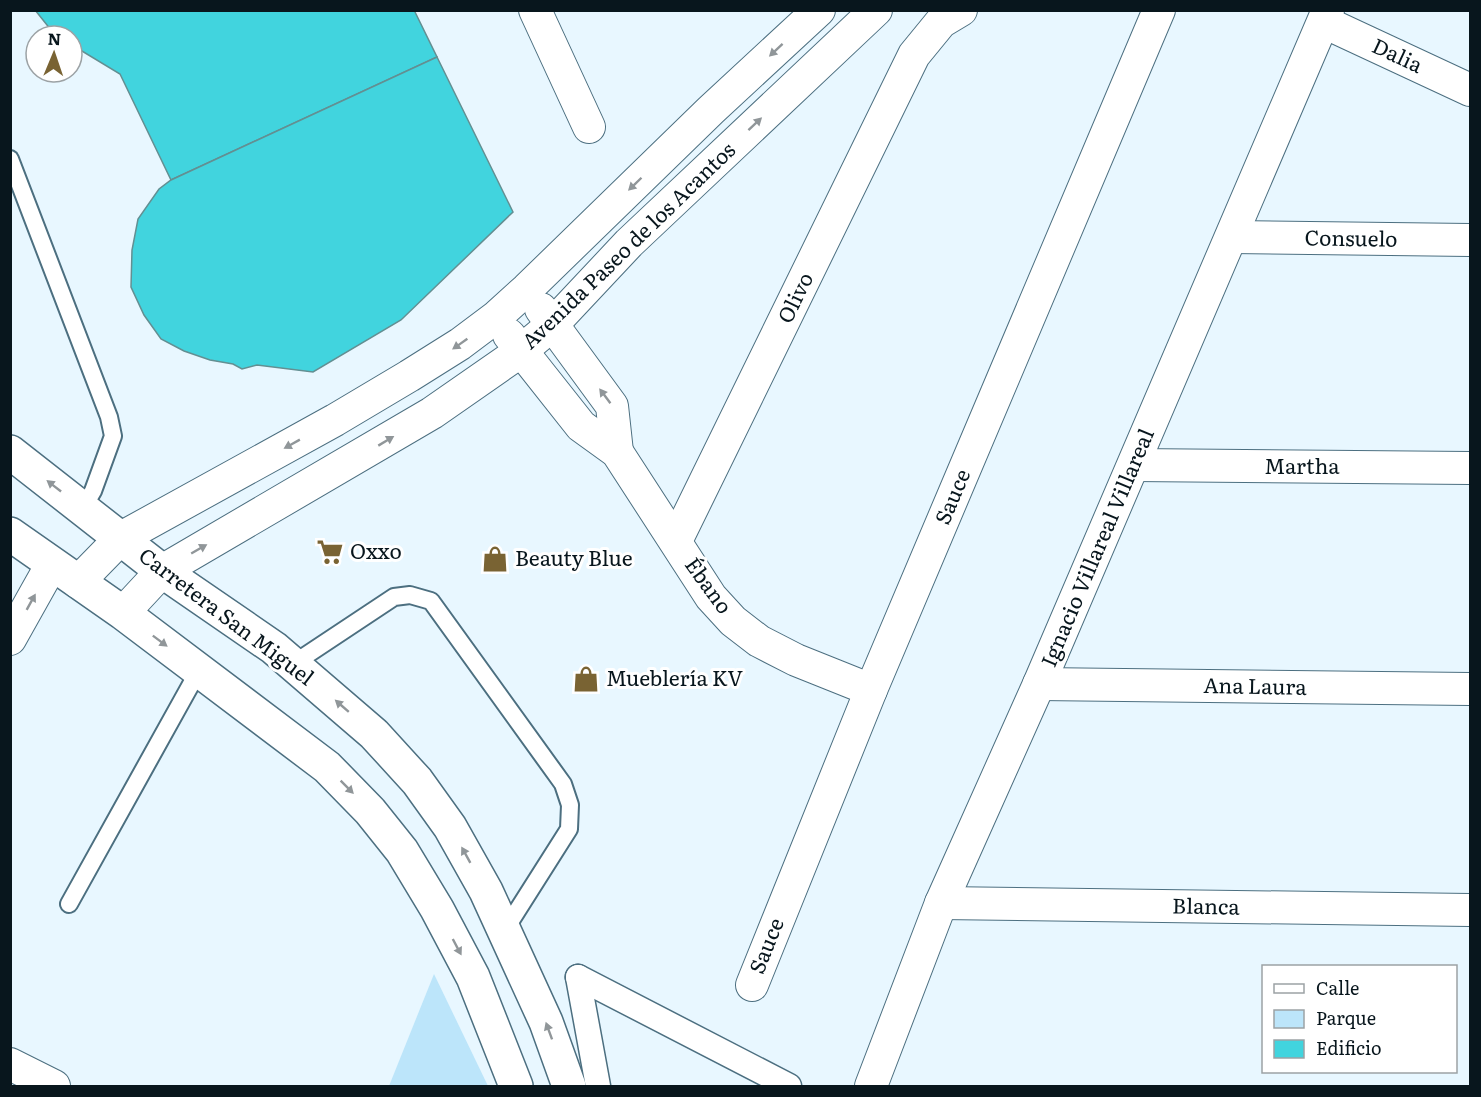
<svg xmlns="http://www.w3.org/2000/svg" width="1481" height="1097" viewBox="0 0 1481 1097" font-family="Literata,serif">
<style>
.green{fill:#bce5fa}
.building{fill:#41d4de;stroke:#638f92;stroke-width:1.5}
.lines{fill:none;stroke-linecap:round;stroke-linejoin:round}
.service-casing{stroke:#4c6f80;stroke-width:20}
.pedestrian-casing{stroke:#4c6f80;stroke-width:27}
.minor-casing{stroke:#4c6f80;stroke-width:34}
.secondary-casing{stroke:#4c6f80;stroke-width:36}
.service{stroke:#fff;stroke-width:16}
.pedestrian{stroke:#fff;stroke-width:24}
.minor{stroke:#fff;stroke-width:32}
.secondary{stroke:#fff;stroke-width:33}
.oneway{fill:#909699}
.labels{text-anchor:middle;stroke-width:6;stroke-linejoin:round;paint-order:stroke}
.street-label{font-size:21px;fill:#08161d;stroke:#fff}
.poi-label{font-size:21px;fill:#08161d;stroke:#fff;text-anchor:start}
</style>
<rect width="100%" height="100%" fill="#e8f7ff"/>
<path class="green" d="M434,974L488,1086H389Z"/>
<g class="building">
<path d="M35,10H414L437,57L171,180L120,74L72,45V36L55,35Z"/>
<path d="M437,57L513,212L401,320L313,372L257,365L242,369L233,364L210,360L184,351L161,339L144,315L131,287L132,250L138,219L159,189L171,180Z"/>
</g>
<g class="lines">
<g class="service-casing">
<g id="service">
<path d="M10,159L109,417L113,436L93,491L83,508"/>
<path d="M293,664L394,597L410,595L431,601L563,784L570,805L569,829L505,930"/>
<path d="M69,904L199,670"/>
</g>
</g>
<g class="pedestrian-casing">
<g id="pedestrian">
<path d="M578,977L789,1086"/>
<path d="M578,977L598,1086"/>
</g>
</g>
<g class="minor-casing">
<g id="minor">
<path d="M535,10L589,127"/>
<path d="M1324,22L1470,90"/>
<path d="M1232,237L1470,240"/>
<path d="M541,309L612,406L617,452"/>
<path d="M509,335L581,426L617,452L711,597L733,621L759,641L796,660L871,690"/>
<path d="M1134,465L1470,468"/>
<path d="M676,541L914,55L941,22L961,10"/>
<path d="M78,582L121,538L335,420L409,376L460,344L496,317L527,289L711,110L819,10"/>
<path d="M123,613L162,571L432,413L521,351L552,325L629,243L876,10"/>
<path d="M10,639L52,564"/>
<path d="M1039,684L1470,689"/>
<path d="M941,903L1470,910"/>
<path d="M752,985L871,690L1159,10"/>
<path d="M10,1064L54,1086"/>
<path d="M871,1086L941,903L1039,684L1328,10"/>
</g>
</g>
<g class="secondary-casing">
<g id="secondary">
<path d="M10,452L162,571L274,648L374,734L417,781L450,827L486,891L546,1022L569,1086"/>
<path d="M10,534L123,613L327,767L370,811L402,851L437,909L473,977L516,1086"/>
</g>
</g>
<use href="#service" class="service"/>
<use href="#pedestrian" class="pedestrian"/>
<use href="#minor" class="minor"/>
<use href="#secondary" class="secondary"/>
</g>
<defs><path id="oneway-solid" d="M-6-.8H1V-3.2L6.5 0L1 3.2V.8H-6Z" transform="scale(1.5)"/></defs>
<g class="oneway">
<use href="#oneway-solid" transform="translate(776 50) rotate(137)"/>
<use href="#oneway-solid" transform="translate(755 124) rotate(-43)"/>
<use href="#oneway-solid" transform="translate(635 184) rotate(136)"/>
<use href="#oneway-solid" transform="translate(460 344) rotate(145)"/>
<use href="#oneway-solid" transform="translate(605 396) rotate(-127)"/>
<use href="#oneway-solid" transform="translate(386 441) rotate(-31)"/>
<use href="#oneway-solid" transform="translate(292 444) rotate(151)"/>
<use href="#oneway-solid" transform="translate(54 486) rotate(-142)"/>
<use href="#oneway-solid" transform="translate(199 549) rotate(-30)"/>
<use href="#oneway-solid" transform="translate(31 602) rotate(-61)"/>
<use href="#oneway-solid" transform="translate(160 641) rotate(37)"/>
<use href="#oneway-solid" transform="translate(342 706) rotate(-139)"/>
<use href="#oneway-solid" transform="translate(347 787) rotate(45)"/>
<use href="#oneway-solid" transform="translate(466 855) rotate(-119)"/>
<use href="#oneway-solid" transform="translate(457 947) rotate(62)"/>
<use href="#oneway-solid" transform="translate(549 1031) rotate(-110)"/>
</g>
<defs>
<g id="supermarket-bare" transform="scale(2.07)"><path d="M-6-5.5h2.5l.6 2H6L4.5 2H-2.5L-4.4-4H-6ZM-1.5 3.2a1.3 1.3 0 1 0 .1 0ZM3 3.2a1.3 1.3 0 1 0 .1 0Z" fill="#796333" stroke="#fff" stroke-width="2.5" paint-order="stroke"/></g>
<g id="shop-bare" transform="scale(2.07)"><path d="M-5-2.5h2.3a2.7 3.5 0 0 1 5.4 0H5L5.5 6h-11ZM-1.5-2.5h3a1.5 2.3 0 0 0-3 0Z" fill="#796333" stroke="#fff" stroke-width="2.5" paint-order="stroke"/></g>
</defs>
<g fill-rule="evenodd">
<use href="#supermarket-bare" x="330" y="552"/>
<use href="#shop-bare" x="495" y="559"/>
<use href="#shop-bare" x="586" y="679"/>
</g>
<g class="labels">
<g class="street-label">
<text transform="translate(1397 56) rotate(25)" y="7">Dalia</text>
<text transform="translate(1351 239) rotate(1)" y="7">Consuelo</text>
<text transform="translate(629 246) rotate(-44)" y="7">Avenida Paseo de los Acantos</text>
<text transform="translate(796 298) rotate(-64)" y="7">Olivo</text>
<text x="1302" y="474">Martha</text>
<text transform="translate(953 497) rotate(-67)" y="7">Sauce</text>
<text transform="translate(1098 548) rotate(-67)" y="7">Ignacio Villareal Villareal</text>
<text transform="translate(708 586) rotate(54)" y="7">Ébano</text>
<text transform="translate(226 617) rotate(37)" y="7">Carretera San Miguel</text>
<text transform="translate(1255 687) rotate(1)" y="7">Ana Laura</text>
<text transform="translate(1206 907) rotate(1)" y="7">Blanca</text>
<text transform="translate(767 946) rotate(-68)" y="7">Sauce</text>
</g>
<g class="poi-label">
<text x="350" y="559">Oxxo</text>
<text x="515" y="566">Beauty Blue</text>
<text x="606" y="686">Mueblería KV</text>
</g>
</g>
<rect width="1481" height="1097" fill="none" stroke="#08161d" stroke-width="24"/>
<rect x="1262" y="965" width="195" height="108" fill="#ffffff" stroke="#9ca2a5" stroke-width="1.5"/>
<rect x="1274" y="984" width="30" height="9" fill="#ffffff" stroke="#9ca2a5" stroke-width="1.5"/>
<text x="1316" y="995" font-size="18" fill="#08161d">Calle</text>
<rect x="1274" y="1010" width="30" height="18" fill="#bce5fa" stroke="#9ca2a5" stroke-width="1.5"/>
<text x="1316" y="1025" font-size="18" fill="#08161d">Parque</text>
<rect x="1274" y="1040" width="30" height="18" fill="#41d4de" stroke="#9ca2a5" stroke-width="1.5"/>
<text x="1316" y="1055" font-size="18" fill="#08161d">Edificio</text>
<g transform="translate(54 54) rotate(2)"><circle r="28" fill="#ffffff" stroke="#9ca2a5" stroke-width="1.5"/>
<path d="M0-4.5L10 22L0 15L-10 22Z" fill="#796333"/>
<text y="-9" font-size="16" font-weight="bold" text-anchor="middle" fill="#08161d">N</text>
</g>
</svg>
